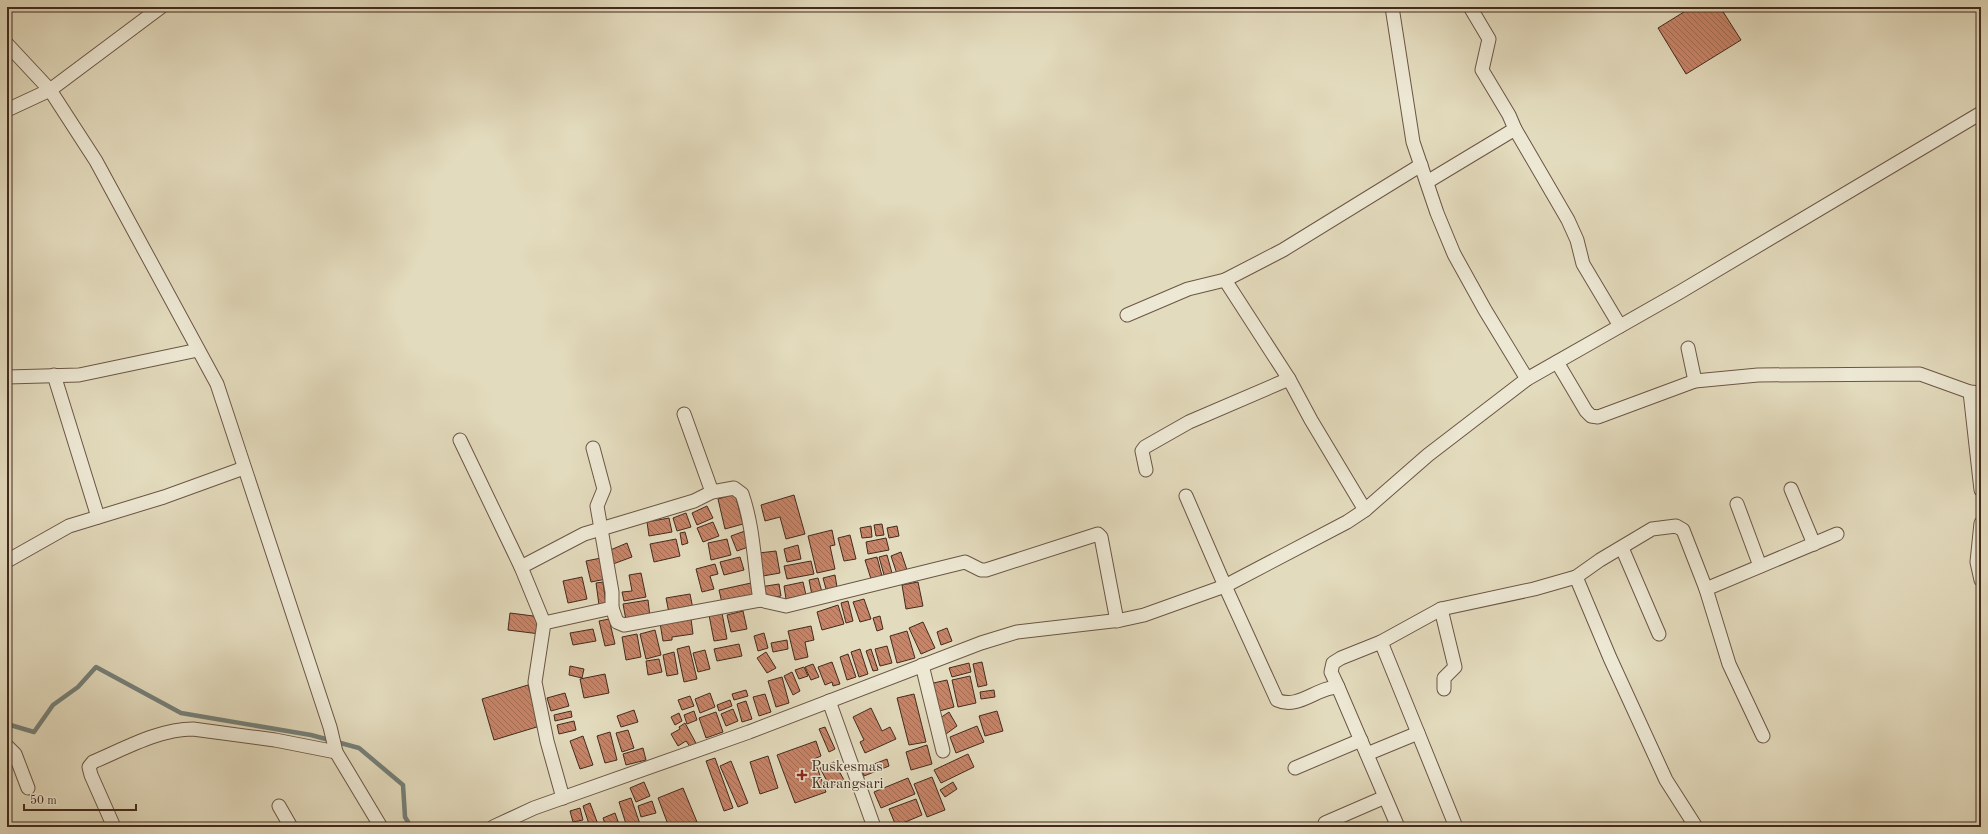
<svg xmlns="http://www.w3.org/2000/svg" width="1988" height="834" viewBox="0 0 1988 834" font-family="'Old Standard TT',serif">
<style>
.lines{fill:none;stroke-linecap:round;stroke-linejoin:round}
.stream{stroke:#758079;stroke-width:4.5}
.building{fill:url(#building-back-hatch);stroke:#432a1e}
.street-casing{stroke:#6b5646;stroke-width:15}
.street{stroke:#ede8d4;stroke-width:13}
.poi-dot{fill:#8f2418;stroke:#ede8d4;stroke-width:1.5}
.labels{text-anchor:middle;stroke-width:3;stroke-linejoin:round;paint-order:stroke}
.poi-label{font-size:15px;fill:#432a1e;stroke:#ede8d4;text-anchor:start}
</style>
<defs>
<pattern id="building-back-hatch" width="6" height="6" patternUnits="userSpaceOnUse"><rect width="6" height="6" fill="#c88467"/><path d="M-1 5l2 2M0 0l6 6M5-1l2 2" fill="none" stroke="#a46c54"/></pattern>
</defs>
<rect width="100%" height="100%" fill="#e3dbbd"/>
<filter id="stains"><feTurbulence type="fractalNoise" baseFrequency=".005" numOctaves="4"/><feColorMatrix values="0 0 0 0 .2 0 0 0 0 .09 0 0 0 0 .02 0 0 0 .5 -.17"/></filter>
<radialGradient id="worn" r=".72"><stop offset=".6" stop-color="#630" stop-opacity="0"/><stop offset="1" stop-color="#630" stop-opacity=".3"/></radialGradient>
<g class="lines">
<path class="stream" d="M7,724L34,732L53,705L78,687L96,667L181,713L311,735L359,748L403,785L405,817L411,827"/>
</g>
<g class="building">
<path d="M1692,7H1720L1741,40L1686,74L1658,28Z"/>
<path d="M735,494L743,524L725,529L718,499Z"/>
<path d="M794,495L805,534L786,539L780,517L765,521L761,505Z"/>
<path d="M707,506L713,518L697,525L692,513Z"/>
<path d="M686,513L691,527L677,531L673,518Z"/>
<path d="M669,518L672,532L649,536L647,522Z"/>
<path d="M713,522L719,536L703,542L697,528Z"/>
<path d="M882,524L884,535L876,536L874,525Z"/>
<path d="M871,526L872,537L862,538L860,528Z"/>
<path d="M897,526L899,536L889,538L887,528Z"/>
<path d="M832,530L835,545L830,546L835,569L817,573L808,536Z"/>
<path d="M745,531L751,546L737,551L731,536Z"/>
<path d="M685,532L688,543L682,545L680,533Z"/>
<path d="M850,535L856,559L844,561L838,538Z"/>
<path d="M886,538L889,550L868,554L866,542Z"/>
<path d="M676,539L680,556L654,562L650,544Z"/>
<path d="M727,539L731,555L711,560L708,543Z"/>
<path d="M627,543L632,557L613,564L608,551Z"/>
<path d="M798,545L801,559L787,562L784,549Z"/>
<path d="M776,551L780,573L763,576L759,553Z"/>
<path d="M901,552L907,570L897,574L891,556Z"/>
<path d="M887,555L892,573L884,575L879,557Z"/>
<path d="M740,557L744,570L724,575L720,562Z"/>
<path d="M877,557L882,576L871,579L865,560Z"/>
<path d="M601,558L606,579L591,582L586,561Z"/>
<path d="M811,561L814,574L787,579L784,566Z"/>
<path d="M715,564L718,574L710,576L714,589L702,592L696,569Z"/>
<path d="M641,573L646,597L624,601L622,592L632,591L629,575Z"/>
<path d="M835,575L837,587L826,589L823,578Z"/>
<path d="M582,577L587,599L568,603L563,581Z"/>
<path d="M818,578L822,592L812,595L809,580Z"/>
<path d="M603,582L606,604L599,605L596,583Z"/>
<path d="M803,582L806,595L786,599L784,586Z"/>
<path d="M918,582L923,606L906,609L902,585Z"/>
<path d="M751,583L754,595L722,603L719,590Z"/>
<path d="M779,584L781,596L762,599L760,587Z"/>
<path d="M690,594L693,609L669,613L666,598Z"/>
<path d="M864,599L871,619L860,622L853,602Z"/>
<path d="M648,600L650,617L626,620L623,604Z"/>
<path d="M848,601L853,621L846,623L841,603Z"/>
<path d="M838,605L844,624L822,630L817,612Z"/>
<path d="M743,611L747,629L731,632L727,615Z"/>
<path d="M510,613L541,617L540,634L508,630Z"/>
<path d="M722,613L727,639L714,641L709,615Z"/>
<path d="M880,616L883,629L877,631L873,618Z"/>
<path d="M609,619L615,644L605,646L599,621Z"/>
<path d="M691,619L693,634L672,637V640L663,641L660,623Z"/>
<path d="M923,622L935,648L921,654L909,628Z"/>
<path d="M811,626L814,640L805,642L808,657L795,660L788,631Z"/>
<path d="M947,628L952,641L941,645L937,632Z"/>
<path d="M593,629L596,641L573,645L570,633Z"/>
<path d="M655,630L661,655L646,659L640,634Z"/>
<path d="M907,631L915,658L897,663L890,636Z"/>
<path d="M764,633L768,648L758,651L754,636Z"/>
<path d="M637,634L641,657L626,660L622,637Z"/>
<path d="M787,640L788,649L773,652L771,643Z"/>
<path d="M739,644L742,656L717,661L714,649Z"/>
<path d="M689,646L697,679L684,682L677,649Z"/>
<path d="M887,646L892,663L880,666L875,649Z"/>
<path d="M860,649L868,674L859,677L851,652Z"/>
<path d="M871,649L878,670L873,671L866,651Z"/>
<path d="M705,650L710,669L698,672L693,653Z"/>
<path d="M674,652L678,674L667,676L663,655Z"/>
<path d="M766,652L776,668L767,673L757,658Z"/>
<path d="M848,654L856,677L847,680L840,657Z"/>
<path d="M659,659L662,672L648,675L646,661Z"/>
<path d="M832,662L840,684L833,686L832,682L825,685L818,667Z"/>
<path d="M982,662L987,685L978,687L973,664Z"/>
<path d="M969,663L971,672L952,677L949,668Z"/>
<path d="M813,664L819,677L811,680L805,667Z"/>
<path d="M570,666L584,669L582,678L569,675Z"/>
<path d="M804,667L808,676L799,679L795,670Z"/>
<path d="M792,672L800,691L793,695L784,676Z"/>
<path d="M605,674L609,693L584,698L580,679Z"/>
<path d="M970,676L976,703L958,707L952,680Z"/>
<path d="M782,677L789,703L776,707L768,681Z"/>
<path d="M947,680L954,707L936,712L929,684Z"/>
<path d="M528,685L540,726L494,740L482,699Z"/>
<path d="M746,690L748,696L734,700L732,694Z"/>
<path d="M994,690L995,697L981,699L980,692Z"/>
<path d="M565,693L569,706L551,711L547,698Z"/>
<path d="M710,693L715,707L700,713L695,699Z"/>
<path d="M765,694L771,712L759,716L753,697Z"/>
<path d="M914,694L926,742L909,745L897,698Z"/>
<path d="M690,696L694,706L682,710L678,700Z"/>
<path d="M730,700L732,706L719,711L717,705Z"/>
<path d="M746,701L752,719L742,722L737,704Z"/>
<path d="M871,708L882,731L890,727L896,739L865,753L860,742L864,740L853,717Z"/>
<path d="M733,709L738,721L726,726L721,714Z"/>
<path d="M634,710L638,722L621,727L617,716Z"/>
<path d="M571,711L572,717L555,721L554,715Z"/>
<path d="M694,711L697,720L687,724L684,715Z"/>
<path d="M997,711L1003,731L985,736L979,716Z"/>
<path d="M716,712L723,732L706,738L699,718Z"/>
<path d="M949,712L957,726L946,734L937,720Z"/>
<path d="M679,713L682,721L675,725L671,717Z"/>
<path d="M574,721L576,730L559,734L557,725Z"/>
<path d="M685,723L697,745L691,748L686,741L678,746L671,734L680,729L679,727Z"/>
<path d="M977,726L984,742L956,753L950,737Z"/>
<path d="M825,727L835,749L829,752L819,729Z"/>
<path d="M628,730L634,748L622,752L616,733Z"/>
<path d="M610,732L617,760L605,763L597,736Z"/>
<path d="M583,736L593,765L580,769L570,741Z"/>
<path d="M816,741L821,756L814,759L826,792L795,803L777,755Z"/>
<path d="M927,745L932,764L911,770L906,752Z"/>
<path d="M643,748L646,760L626,765L623,754Z"/>
<path d="M968,754L974,767L941,783L934,770Z"/>
<path d="M768,756L778,788L760,794L750,762Z"/>
<path d="M715,758L733,808L724,811L706,761Z"/>
<path d="M887,759L889,766L864,776L861,769Z"/>
<path d="M731,761L748,803L738,807L720,766Z"/>
<path d="M834,762L844,780L830,787L820,768Z"/>
<path d="M932,777L945,810L927,817L914,784Z"/>
<path d="M908,778L915,794L881,808L874,792Z"/>
<path d="M644,782L650,796L636,802L630,788Z"/>
<path d="M953,782L957,789L945,797L940,790Z"/>
<path d="M683,788L697,822L684,827H669L658,798Z"/>
<path d="M631,798L641,827H627L619,802Z"/>
<path d="M916,799L922,815L896,826L889,809Z"/>
<path d="M652,801L656,813L641,817L638,806Z"/>
<path d="M590,803L599,827H590L583,806Z"/>
<path d="M580,808L583,820L573,822L570,811Z"/>
<path d="M615,813L620,827H606L603,818Z"/>
</g>
<g class="lines">
<g class="street-casing">
<g id="street">
<path d="M1392,7L1413,142L1437,213L1454,254L1485,310L1527,379"/>
<path d="M7,44L50,90L96,161L217,384L330,727L336,752L381,827"/>
<path d="M7,110L50,90L161,7"/>
<path d="M1515,129L1568,220L1577,240L1583,264L1620,326"/>
<path d="M1427,182L1515,129L1509,115L1482,70L1489,39L1470,7"/>
<path d="M1225,280L1289,379L1311,420L1365,510"/>
<path d="M1127,315L1188,289L1225,280L1283,250L1421,165"/>
<path d="M1688,348L1695,381"/>
<path d="M1557,362L1586,411L1591,416L1598,417L1695,381L1758,375L1920,374L1970,392L1981,393"/>
<path d="M54,375L98,517"/>
<path d="M7,377L79,375L198,350"/>
<path d="M1970,392L1981,490"/>
<path d="M684,414L712,492"/>
<path d="M460,440L521,567L544,623L535,682L547,741L563,798"/>
<path d="M593,448L604,489L597,506L612,592V608"/>
<path d="M1146,470L1142,451L1145,447L1189,422L1289,379"/>
<path d="M1791,489L1814,544"/>
<path d="M1186,496L1225,586L1277,700C1298,710 1317,687 1338,687L1398,827"/>
<path d="M1737,504L1760,566"/>
<path d="M1981,523L1977,562L1981,580"/>
<path d="M1622,548L1659,634"/>
<path d="M7,561L69,526L164,497L244,468"/>
<path d="M521,567L584,534L694,501L712,492L734,488L742,494C754,528 754,565 760,600"/>
<path d="M1576,577L1610,658L1666,780L1696,827"/>
<path d="M1706,589L1837,534"/>
<path d="M1441,609L1455,667L1444,678V689"/>
<path d="M544,623L612,608L617,622L624,625L760,600L786,606L965,562L981,570H986L1098,534L1101,537L1117,621"/>
<path d="M1381,642L1441,609L1534,589L1576,577L1600,560L1652,529L1676,526L1683,530L1706,589L1729,664L1763,736"/>
<path d="M922,665L943,751"/>
<path d="M1338,687L1331,672L1333,663L1341,658L1381,642L1418,733"/>
<path d="M829,701L874,827"/>
<path d="M7,746L15,754L28,788"/>
<path d="M1367,754L1418,733L1456,827"/>
<path d="M1295,768L1361,740"/>
<path d="M279,806L291,827"/>
<path d="M1325,823L1385,797"/>
<path d="M114,827L91,775L89,767L93,762C124,749 159,729 193,729L275,740L336,752"/>
<path d="M493,827L534,808L749,732L981,643L1017,632L1121,620L1144,615L1225,586L1347,522L1365,510L1428,455L1527,379L1680,292L1981,113"/>
</g>
</g>
<use href="#street" class="street"/>
</g>
<path class="poi-dot" d="M800 769h4v4h4v4h-4v4h-4v-4h-4v-4h4z"/>
<g class="labels">
<g class="poi-label">
<text x="811" y="771">Puskesmas<tspan x="811" dy="17">Karangsari</tspan></text>
</g>
</g>
<rect width="1988" height="834" fill="none" stroke="#e3dbbd" stroke-width="24"/>
<rect x="8" y="8" width="1972" height="818" fill="none" stroke="#432a1e" stroke-width="2"/>
<rect x="12" y="12" width="1964" height="810" fill="none" stroke="#432a1e"/>
<path d="M24 804v6h112v-6" fill="none" stroke="#432a1e" stroke-width="2"/>
<text x="30" y="804" font-size="12" fill="#432a1e" stroke="#ede8d4" stroke-width="3" paint-order="stroke">50 m</text>
<rect width="100%" height="100%" filter="url(#stains)"/>
<rect width="100%" height="100%" fill="url(#worn)"/>
</svg>
